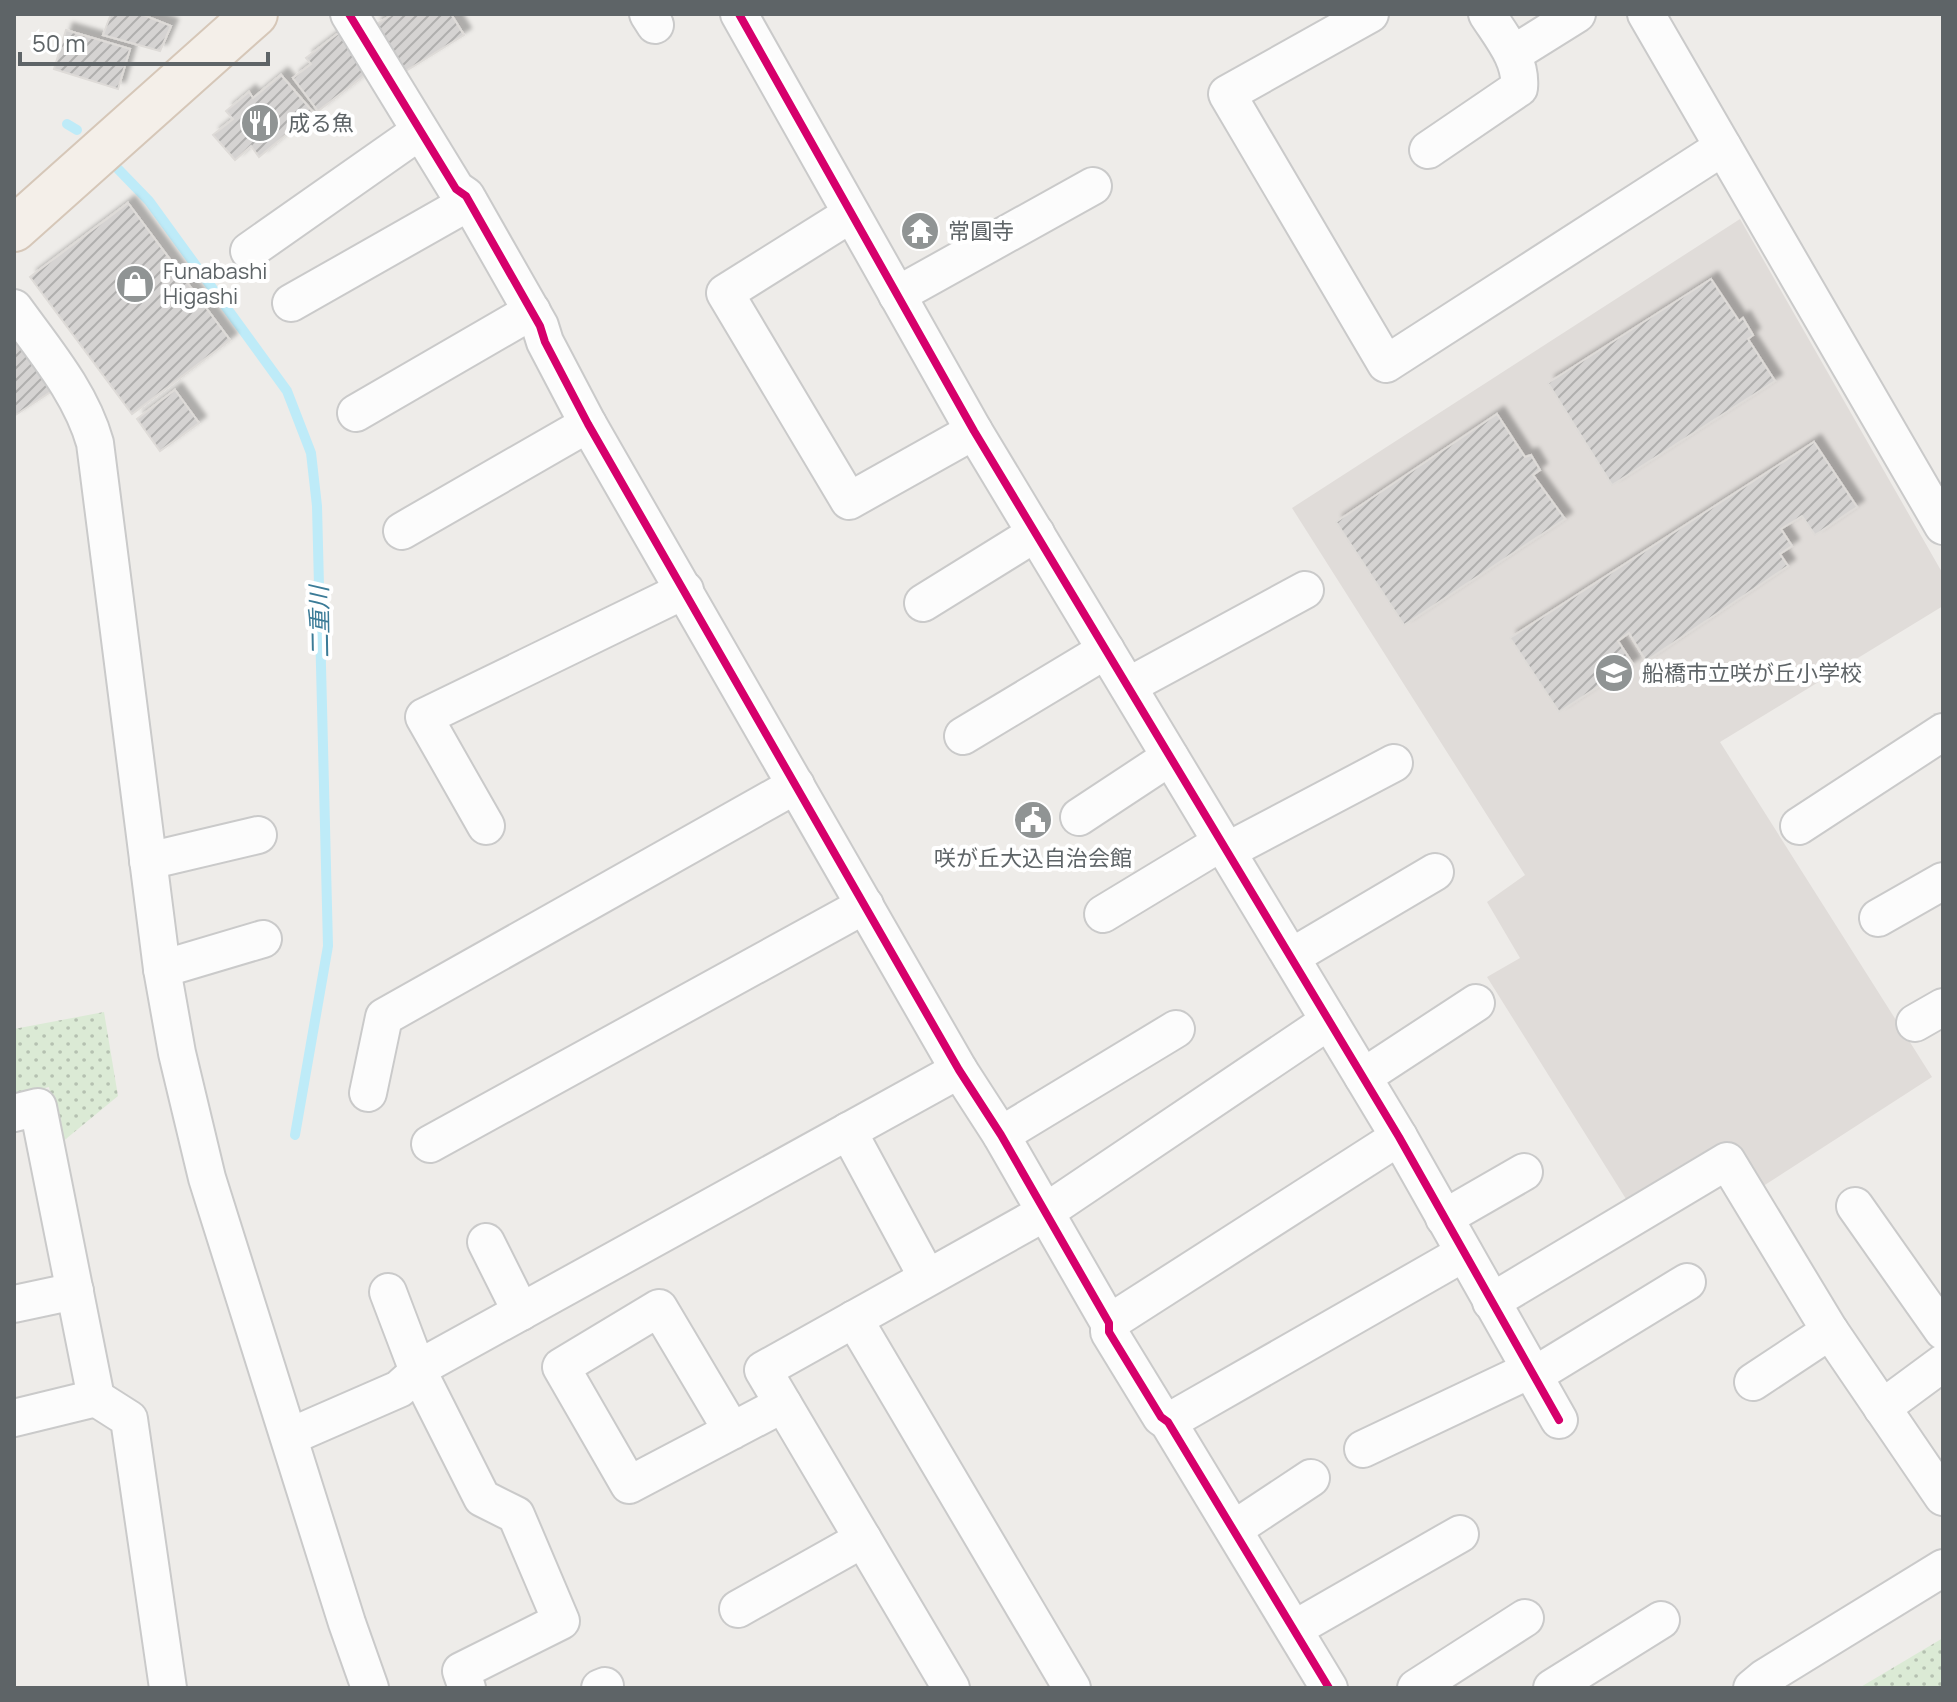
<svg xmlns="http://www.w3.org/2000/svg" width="1957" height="1702" viewBox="0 0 1957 1702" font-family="Manrope,'Noto Sans JP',sans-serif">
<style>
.education{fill:#e0dcd9}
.park{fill:url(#park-dots)}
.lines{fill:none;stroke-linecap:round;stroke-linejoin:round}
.stream{stroke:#beebf8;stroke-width:10}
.building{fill:url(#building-hatch);stroke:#dedbd8;stroke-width:2;filter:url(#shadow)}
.minor-casing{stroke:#cacaca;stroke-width:40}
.major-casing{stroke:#d6c7b8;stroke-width:48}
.minor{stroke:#fcfcfc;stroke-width:36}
.major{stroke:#f4efe9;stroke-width:44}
.cycleway-casing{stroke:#fff;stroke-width:13}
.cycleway{stroke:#d6006c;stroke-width:8}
.labels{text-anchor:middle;stroke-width:8;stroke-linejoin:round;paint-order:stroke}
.poi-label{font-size:22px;fill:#5e6467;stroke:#fff;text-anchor:start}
.water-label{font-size:24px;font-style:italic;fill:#3b7b97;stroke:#fff}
</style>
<defs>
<pattern id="park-dots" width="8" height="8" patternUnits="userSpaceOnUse" patternTransform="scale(2)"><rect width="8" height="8" fill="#dbead5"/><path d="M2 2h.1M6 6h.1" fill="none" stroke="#b5c1b1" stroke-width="1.8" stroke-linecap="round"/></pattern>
<pattern id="building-hatch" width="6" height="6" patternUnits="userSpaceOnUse" patternTransform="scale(2)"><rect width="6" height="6" fill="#d5d3d2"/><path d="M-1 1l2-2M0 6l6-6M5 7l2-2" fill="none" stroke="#b0afae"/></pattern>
<filter id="shadow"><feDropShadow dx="7" dy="-7" stdDeviation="2" flood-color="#0004"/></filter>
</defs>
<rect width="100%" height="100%" fill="#eeece9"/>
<path class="education" d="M1740,219L1943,574V606L1720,742L1932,1077L1757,1190L1727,1150L1631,1207L1487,977L1520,958L1487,902L1525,875L1292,508Z"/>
<g class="park">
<path d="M104,1012L118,1096L61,1143L49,1087L14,1096V1029Z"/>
<path d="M1943,1638V1688H1859Z"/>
</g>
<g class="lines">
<g class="stream">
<path d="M67,124L77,130"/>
<path d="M118,169L149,201L287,391L311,453L317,506L328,946L295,1135"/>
</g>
</g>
<g class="building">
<path d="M111,14H141L171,26L160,51L103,35Z"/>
<path d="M393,14H451L464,35L404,72L375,25Z"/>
<path d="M66,30L130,49L118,89L54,69Z"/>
<path d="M340,32L370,71L318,111L293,78L311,64L306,58Z"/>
<path d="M281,75L313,112L259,157L251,146L235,160L213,135L233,119L226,111L249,92L253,98Z"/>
<path d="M128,203L230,340L132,414L30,277Z"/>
<path d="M1711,279L1739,321L1743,318L1753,335L1748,339L1775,381L1612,485L1548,383Z"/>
<path d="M14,335L52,391L14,416Z"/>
<path d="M175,390L199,423L160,451L137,419Z"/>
<path d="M1497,414L1525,457L1531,455L1540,470L1533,475L1565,519L1404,625L1336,522Z"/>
<path d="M1814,442L1857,507L1815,535L1802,516L1781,529L1792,546L1780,554L1788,566L1646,661L1629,633L1618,641L1633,664L1559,712L1510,638Z"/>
</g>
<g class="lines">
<g class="minor-casing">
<g id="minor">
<path d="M349,14L456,189L466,196L540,326L545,342L588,424L959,1070L1001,1135L1109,1323V1332L1161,1417L1168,1422L1329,1688"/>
<path d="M648,14L655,25"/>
<path d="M739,14L974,431L1399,1137L1559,1420"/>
<path d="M1370,14L1227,94L1386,364L1723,147"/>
<path d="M1646,14L1943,526"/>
<path d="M1513,54L1577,14"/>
<path d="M1428,150L1519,88C1522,60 1501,36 1487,14"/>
<path d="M851,214L725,293L849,501L974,431"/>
<path d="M249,251L420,131"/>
<path d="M897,295L1093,186"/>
<path d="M291,303L469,202"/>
<path d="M14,308C45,351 81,393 95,443L162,969L177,1053L207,1178L347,1623L370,1688"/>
<path d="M356,413L532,311"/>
<path d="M402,531L588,424"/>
<path d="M923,603L1036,533"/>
<path d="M1128,686L1305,590"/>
<path d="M963,736L1106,650"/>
<path d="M1079,817L1170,757"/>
<path d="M486,826L424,717L685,590"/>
<path d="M1799,826L1943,732"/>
<path d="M1227,851L1394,763"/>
<path d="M148,861L258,835"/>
<path d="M1103,914L1222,842"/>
<path d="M1878,918L1943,881"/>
<path d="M1291,957L1435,872"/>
<path d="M162,969L263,939"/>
<path d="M1915,1023L1943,1007"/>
<path d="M1363,1077L1476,1003"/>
<path d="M368,1093L384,1017L796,785"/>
<path d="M14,1113L38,1107L96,1398L129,1419L168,1688"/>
<path d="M848,1131L927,1277"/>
<path d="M1001,1135L1176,1029"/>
<path d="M430,1144L865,905"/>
<path d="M1855,1206L1943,1331"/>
<path d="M1444,1218L1524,1172"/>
<path d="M486,1242L521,1312"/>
<path d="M388,1292L418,1371L482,1498L516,1515L561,1621L461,1671L467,1688"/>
<path d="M1491,1302L1727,1161L1830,1331"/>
<path d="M14,1304L75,1291"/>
<path d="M854,1319L1072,1688"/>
<path d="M1109,1323L1399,1137"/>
<path d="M1533,1376L1687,1282"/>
<path d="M1753,1382L1830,1331L1943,1497"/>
<path d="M1882,1408L1943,1363"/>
<path d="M14,1418L96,1398"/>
<path d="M1168,1422L1464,1253"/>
<path d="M732,1431L659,1308L561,1367L629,1485L783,1404"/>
<path d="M289,1437L399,1389L428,1363L959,1070"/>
<path d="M1363,1449L1530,1370"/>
<path d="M1234,1529L1311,1478"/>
<path d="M738,1609L863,1539"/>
<path d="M1294,1629L1460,1534"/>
<path d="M600,1688L605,1686"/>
<path d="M951,1688L763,1370L1044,1213L1329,1021"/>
<path d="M1416,1688L1525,1618"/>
<path d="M1552,1688L1661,1620"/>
<path d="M1752,1688L1764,1678L1943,1568"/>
</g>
</g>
<g class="major-casing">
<path id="major" d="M14,229L255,14"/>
</g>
<use href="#minor" class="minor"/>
<use href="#major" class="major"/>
<g class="cycleway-casing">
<g id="cycleway">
<path d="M349,14L456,189L466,196L540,326L545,342L588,424L959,1070L1001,1135L1109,1323V1332L1161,1417L1168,1422L1329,1688"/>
<path d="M739,14L974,431L1399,1137L1559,1420"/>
</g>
</g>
<use href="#cycleway" class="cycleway"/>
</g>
<defs>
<g id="restaurant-disc" transform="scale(2)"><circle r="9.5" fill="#909494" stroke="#fff"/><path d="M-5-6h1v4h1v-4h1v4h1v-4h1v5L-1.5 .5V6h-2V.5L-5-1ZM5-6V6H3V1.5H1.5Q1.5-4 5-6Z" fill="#fff"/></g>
<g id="temple-disc" transform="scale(2)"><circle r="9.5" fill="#909494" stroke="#fff"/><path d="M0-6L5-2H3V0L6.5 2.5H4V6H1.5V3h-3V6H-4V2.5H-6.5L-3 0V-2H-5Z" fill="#fff"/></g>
<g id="shop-disc" transform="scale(2)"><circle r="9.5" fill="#909494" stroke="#fff"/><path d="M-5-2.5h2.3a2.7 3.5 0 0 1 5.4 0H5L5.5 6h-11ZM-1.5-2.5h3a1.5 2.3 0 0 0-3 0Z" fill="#fff"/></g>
<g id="school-disc" transform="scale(2)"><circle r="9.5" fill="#909494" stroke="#fff"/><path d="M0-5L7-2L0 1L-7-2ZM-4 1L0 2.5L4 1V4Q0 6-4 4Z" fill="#fff"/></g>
<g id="civic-disc" transform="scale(2)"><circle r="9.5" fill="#909494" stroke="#fff"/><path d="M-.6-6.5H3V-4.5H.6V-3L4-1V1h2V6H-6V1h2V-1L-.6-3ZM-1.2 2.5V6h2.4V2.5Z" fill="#fff"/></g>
</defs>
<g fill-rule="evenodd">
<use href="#restaurant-disc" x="260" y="123"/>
<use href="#temple-disc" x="920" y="231"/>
<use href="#shop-disc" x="135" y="284"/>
<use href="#school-disc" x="1614" y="673"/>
<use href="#civic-disc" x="1033" y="820"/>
</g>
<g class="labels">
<g class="poi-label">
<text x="288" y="131">成る魚</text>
<text x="948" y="239">常圓寺</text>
<text x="163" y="279">Funabashi<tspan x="163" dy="25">Higashi</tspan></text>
<text x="1642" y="681">船橋市立咲が丘小学校</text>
<text x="1033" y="866" text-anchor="middle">咲が丘大込自治会館</text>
</g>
<g class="water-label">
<text transform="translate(320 622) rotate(-91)" y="8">二重川</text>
</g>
</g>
<rect width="1957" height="1702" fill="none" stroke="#5e6467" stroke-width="32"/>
<path d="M20 52v12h248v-12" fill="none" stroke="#5e6467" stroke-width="4"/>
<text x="32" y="52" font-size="24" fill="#5e6467" stroke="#ffffff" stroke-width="6" paint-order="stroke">50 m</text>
</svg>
